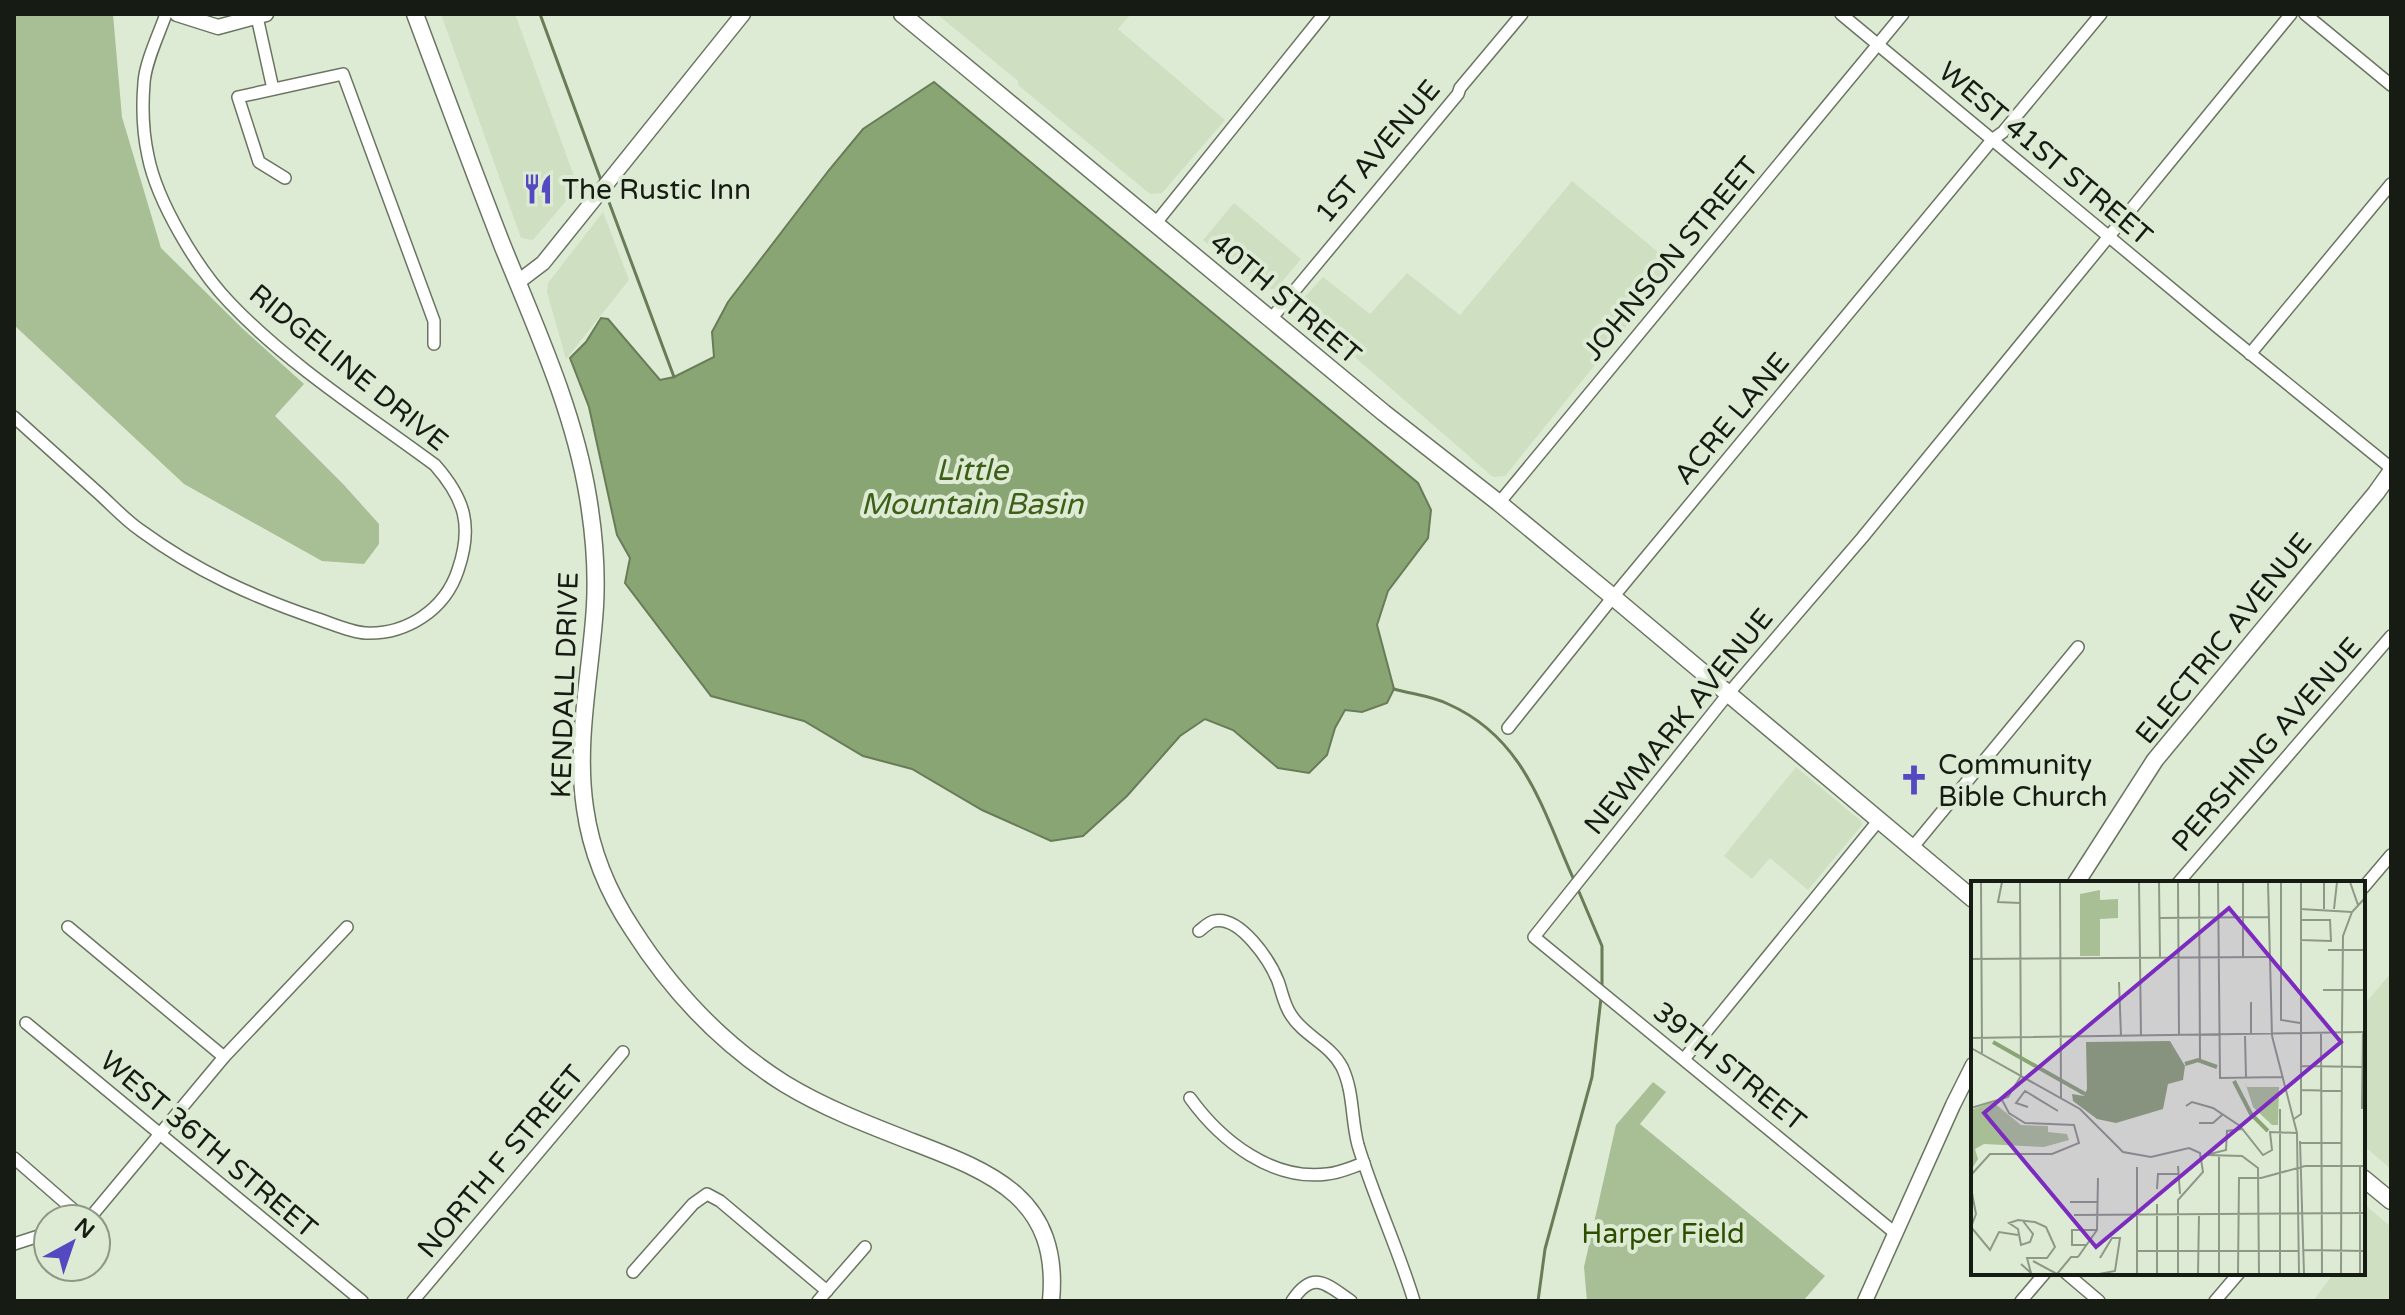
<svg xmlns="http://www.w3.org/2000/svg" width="2405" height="1315" viewBox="0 0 2405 1315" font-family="'Varela Round',sans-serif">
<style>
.built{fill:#cfdfc2}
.green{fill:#a8bf95}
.water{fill:#8aa574;stroke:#677c57;stroke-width:2}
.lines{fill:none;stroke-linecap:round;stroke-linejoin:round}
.stream{stroke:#677c57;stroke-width:3}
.minor-casing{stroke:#6a7561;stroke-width:14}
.tertiary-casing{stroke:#6a7561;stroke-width:17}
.secondary-casing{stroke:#6a7561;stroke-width:19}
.minor{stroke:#fff;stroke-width:11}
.tertiary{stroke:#fff;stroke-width:14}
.secondary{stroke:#fff;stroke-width:16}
.labels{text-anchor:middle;stroke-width:8;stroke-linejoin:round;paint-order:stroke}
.street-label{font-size:28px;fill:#161b13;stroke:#deebd4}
.poi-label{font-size:28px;fill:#161b13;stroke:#deebd4;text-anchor:start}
.park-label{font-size:28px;fill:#2d4e00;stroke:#deebd4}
.water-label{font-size:30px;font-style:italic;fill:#3e5f18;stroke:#deebd4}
.inset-river{fill:none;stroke:#8aa574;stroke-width:4}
.inset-road{fill:none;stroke:#8e9887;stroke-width:2}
.view{fill:#7b2cbf;fill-opacity:0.15;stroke:#7b2cbf;stroke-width:4}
.inset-edge{fill:none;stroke:#161b13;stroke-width:4}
</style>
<rect width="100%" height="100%" fill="#deebd4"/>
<g class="built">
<path d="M441,14H515L578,187L533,240L521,238Z"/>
<path d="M932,14H1131L1118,29L1225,120L1162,193L1150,194L1018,85V81L938,15Z"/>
<path d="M1572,181L1675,266L1505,476L1493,477L1304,313L1299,303L1323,277L1370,314L1407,273L1460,315Z"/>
<path d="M1234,203L1301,259L1276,289H1263L1203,240Z"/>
<path d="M603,212L629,280L566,359L547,292L548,283Z"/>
<path d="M1796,767L1861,821L1862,825L1808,890L1770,858L1752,879L1724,856Z"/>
<path d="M2391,973V1169L2363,1145V1006Z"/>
<path d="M2363,1203L2391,1227V1301H2313L2334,1273H2363Z"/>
</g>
<g class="green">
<path d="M14,14H113L122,117L161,248L243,329L304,384L275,416L344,485L379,524V544L364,564L322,561L184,484L14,325Z"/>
<path d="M1653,1082L1666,1092L1640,1124L1825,1276L1803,1301H1587L1584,1267L1616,1125Z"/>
</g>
<path class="water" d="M934,82L1418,483L1431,510L1428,538L1388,591L1377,625L1394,689L1387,703L1362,712L1345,710L1335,728L1327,755L1309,773L1278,768L1233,730L1205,719L1180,736L1127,796L1083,836L1051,841L982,810L912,769L863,756L804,721L711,696L625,583L630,558L617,535L589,407L570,358L586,342L601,318L608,319L660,380L674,377L714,357L712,332L728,302L829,170L863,129Z"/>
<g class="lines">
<g class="stream">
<path d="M540,14L602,183"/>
<path d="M606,194L674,377"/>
<path d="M1394,689C1411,694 1432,696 1448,704C1525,738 1542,809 1574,880"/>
<path d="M1577,887L1602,946V987"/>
<path d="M1538,1301L1545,1249L1592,1077L1601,998"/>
</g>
<g class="minor-casing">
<g id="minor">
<path d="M1841,14L2220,329L2391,468"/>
<path d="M2305,14L2391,85"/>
<path d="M257,17L273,89"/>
<path d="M285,178L259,162L238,97L343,74L434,321V344"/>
<path d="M1155,224L1324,14"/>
<path d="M1271,319L1458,94L1460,88L1522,14"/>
<path d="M2250,354L2391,184"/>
<path d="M14,417C41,441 68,466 95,490C110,503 124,519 140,530C196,571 253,597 318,619C333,624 350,632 365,633C406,635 445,610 458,570C473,526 465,499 435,465C366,414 289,365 230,303C198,270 157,202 148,156C143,133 142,107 144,83C145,63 159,34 166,14"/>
<path d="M1499,503L1903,14"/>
<path d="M1508,728L1613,597L1992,140L2003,132L2101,14"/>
<path d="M1912,848L2078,647"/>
<path d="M2178,883L2391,636"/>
<path d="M2363,888L2391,855"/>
<path d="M68,927L224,1057"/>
<path d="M1199,931C1203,928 1209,922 1214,921C1240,915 1270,961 1278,981C1282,992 1284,1005 1291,1015C1304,1036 1330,1044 1342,1067C1354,1092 1351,1119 1358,1145C1374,1198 1398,1248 1414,1301"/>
<path d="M26,1023L362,1301"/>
<path d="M1684,1059L1879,820"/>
<path d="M1190,1098C1221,1141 1272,1181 1327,1174C1340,1173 1352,1167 1364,1163"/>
<path d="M14,1158L84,1219"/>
<path d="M89,1219L224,1057L347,927"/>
<path d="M1895,1233L1534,937L1728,694L1862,538L2291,14"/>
<path d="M14,1244L48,1233"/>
<path d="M633,1272L693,1204L707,1194L720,1201L827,1291"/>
<path d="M2066,1273L2099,1301"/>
<path d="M413,1301L623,1052"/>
<path d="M818,1301L865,1247"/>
<path d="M1292,1301C1313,1269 1326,1284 1351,1301"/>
<path d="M2021,1301L2045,1273"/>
<path d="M2215,1301L2239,1273"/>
</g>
</g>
<g class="tertiary-casing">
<g id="tertiary">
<path d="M177,14L218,27L266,14"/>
<path d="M518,282L543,263L743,14"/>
<path d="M1865,1301L1953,1105L1973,1065"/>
</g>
</g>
<g class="secondary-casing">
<g id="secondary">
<path d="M415,14C444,92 473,170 503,247C536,328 574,411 588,497C594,533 597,570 595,606C591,673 575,741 585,808C591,851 609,894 633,930C672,991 723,1045 785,1084C823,1107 864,1123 905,1139C988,1171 1061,1195 1051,1301"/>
<path d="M902,14L1384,413L1499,503L1613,597L1973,899"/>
<path d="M2076,883L2155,760L2376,493L2391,472"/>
<path d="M2363,1178L2391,1201"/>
</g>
</g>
<use href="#minor" class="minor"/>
<use href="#tertiary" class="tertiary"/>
<use href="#secondary" class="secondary"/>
</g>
<defs>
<g id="restaurant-bare" transform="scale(2.4)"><path d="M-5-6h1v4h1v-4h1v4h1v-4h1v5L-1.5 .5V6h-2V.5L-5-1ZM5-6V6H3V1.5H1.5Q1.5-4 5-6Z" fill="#5449c0" stroke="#deebd4" stroke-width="2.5" paint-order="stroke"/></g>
<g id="church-bare" transform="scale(2.4)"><path d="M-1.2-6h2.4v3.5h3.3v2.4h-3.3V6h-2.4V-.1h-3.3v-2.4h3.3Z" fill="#5449c0" stroke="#deebd4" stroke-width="2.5" paint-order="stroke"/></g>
</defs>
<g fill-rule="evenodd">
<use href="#restaurant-bare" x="538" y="189"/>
<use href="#church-bare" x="1914" y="780"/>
</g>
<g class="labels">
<g class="street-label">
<text transform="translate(1377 151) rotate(-50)" y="10">1ST AVENUE</text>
<text transform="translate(2046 153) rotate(40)" y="10">WEST 41ST STREET</text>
<text transform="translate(1670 258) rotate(-50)" y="10">JOHNSON STREET</text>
<text transform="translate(1286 298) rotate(40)" y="10">40TH STREET</text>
<text transform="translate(349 367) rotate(39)" y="10">RIDGELINE DRIVE</text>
<text transform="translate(1731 418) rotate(-50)" y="10">ACRE LANE</text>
<text transform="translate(2223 638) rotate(-51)" y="10">ELECTRIC AVENUE</text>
<text transform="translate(564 685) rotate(-88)" y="10">KENDALL DRIVE</text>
<text transform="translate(1678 721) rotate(-51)" y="10">NEWMARK AVENUE</text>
<text transform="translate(2266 744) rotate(-49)" y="10">PERSHING AVENUE</text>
<text transform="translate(1730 1066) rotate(39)" y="10">39TH STREET</text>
<text transform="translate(209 1144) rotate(40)" y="10">WEST 36TH STREET</text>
<text transform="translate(500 1161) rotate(-50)" y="10">NORTH F STREET</text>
</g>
<g class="poi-label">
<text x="562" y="199">The Rustic Inn</text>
<text x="1938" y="774">Community<tspan x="1938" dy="32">Bible Church</tspan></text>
</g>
<g class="park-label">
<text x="1663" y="1243">Harper Field</text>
</g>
<g class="water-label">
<text x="972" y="480">Little<tspan x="972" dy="34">Mountain Basin</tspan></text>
</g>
</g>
<g transform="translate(1971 881)">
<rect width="394" height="394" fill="#deebd4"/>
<path d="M129,9V19L147,18V37L129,38V75H109V13ZM274,201L276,206H308L307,244H301L282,226ZM22,221L50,244L77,245V251L96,253L98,259L73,266L13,263L4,268L7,278L0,289V229Z" fill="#a8bf95"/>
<path d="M199,160L214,185L212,199L197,203L192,228L145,242L126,238L102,220L101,213L113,215L116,208L115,161Z" fill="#8aa574"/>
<path class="inset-river" d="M22,161L114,213M214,183L227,179L246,186M263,200L280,233L297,250"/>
<path class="inset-road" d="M10,1L11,172M31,1L27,21L49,22M89,1L90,217M168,1L170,155M188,1L189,77M207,1L208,154M228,1L229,178M247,1L249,197L311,196M272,1V76M297,1L301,155M310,1V139L329,142M379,1L387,24M329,28L381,31M353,28V1M363,28L366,1M188,37L297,36M329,59L360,60L359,39H329M357,69H394M0,78L297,76M148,101L150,155M352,109H394M280,121V154M371,150L372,55L381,31L394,17M350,151L351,393M274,155L275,196M301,155L326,252L328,393M0,157L394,151M0,167L109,228L152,271L180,276L218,267L229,272L232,291L207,319V393M330,185L393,186M330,209L370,210M215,225L221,221L242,227L269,245L292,274L301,269L299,251L326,252M57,226L45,222L54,210L87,230M0,227L37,216L50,195L49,1M391,228L392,151M323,238L330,233V1M228,242H242L251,234M329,260L333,393M328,262H370M239,273L255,269L256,250L271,248M236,274L271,275L287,287L288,393M207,285L209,313M334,285H394M0,294L19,273H81L108,262L103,244L54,242L38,232L31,219M0,307L5,333L0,346M186,308L187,293H207M99,321H126M103,334L394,332M0,346L19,369L28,351L47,354M116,364H101V349H125M333,369L394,370M166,370H328M107,376L126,349L127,297M62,380L86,393M50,383L60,392L56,377H76L84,366L75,346L64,341L47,339L38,342L47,348L50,364L59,361L62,353L52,340M86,393L100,376H107M128,393L144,390L149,357H141L129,377M166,393V286M186,393V323M227,393L228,333M248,393V275M267,393L268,297H290L334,285M309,393V228M370,393L371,150M389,393V285"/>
<path class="view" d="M258,27L370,161L125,366L13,232Z"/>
<rect width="394" height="394" class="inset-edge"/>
</g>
<rect width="2405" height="1315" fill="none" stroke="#161b13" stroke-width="32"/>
<g transform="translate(72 1243) rotate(40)"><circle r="38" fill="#deebd4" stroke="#8e9887" stroke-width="2"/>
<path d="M0-6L14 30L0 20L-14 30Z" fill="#5449c0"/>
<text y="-12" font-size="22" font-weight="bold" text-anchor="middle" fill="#161b13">N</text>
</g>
</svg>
